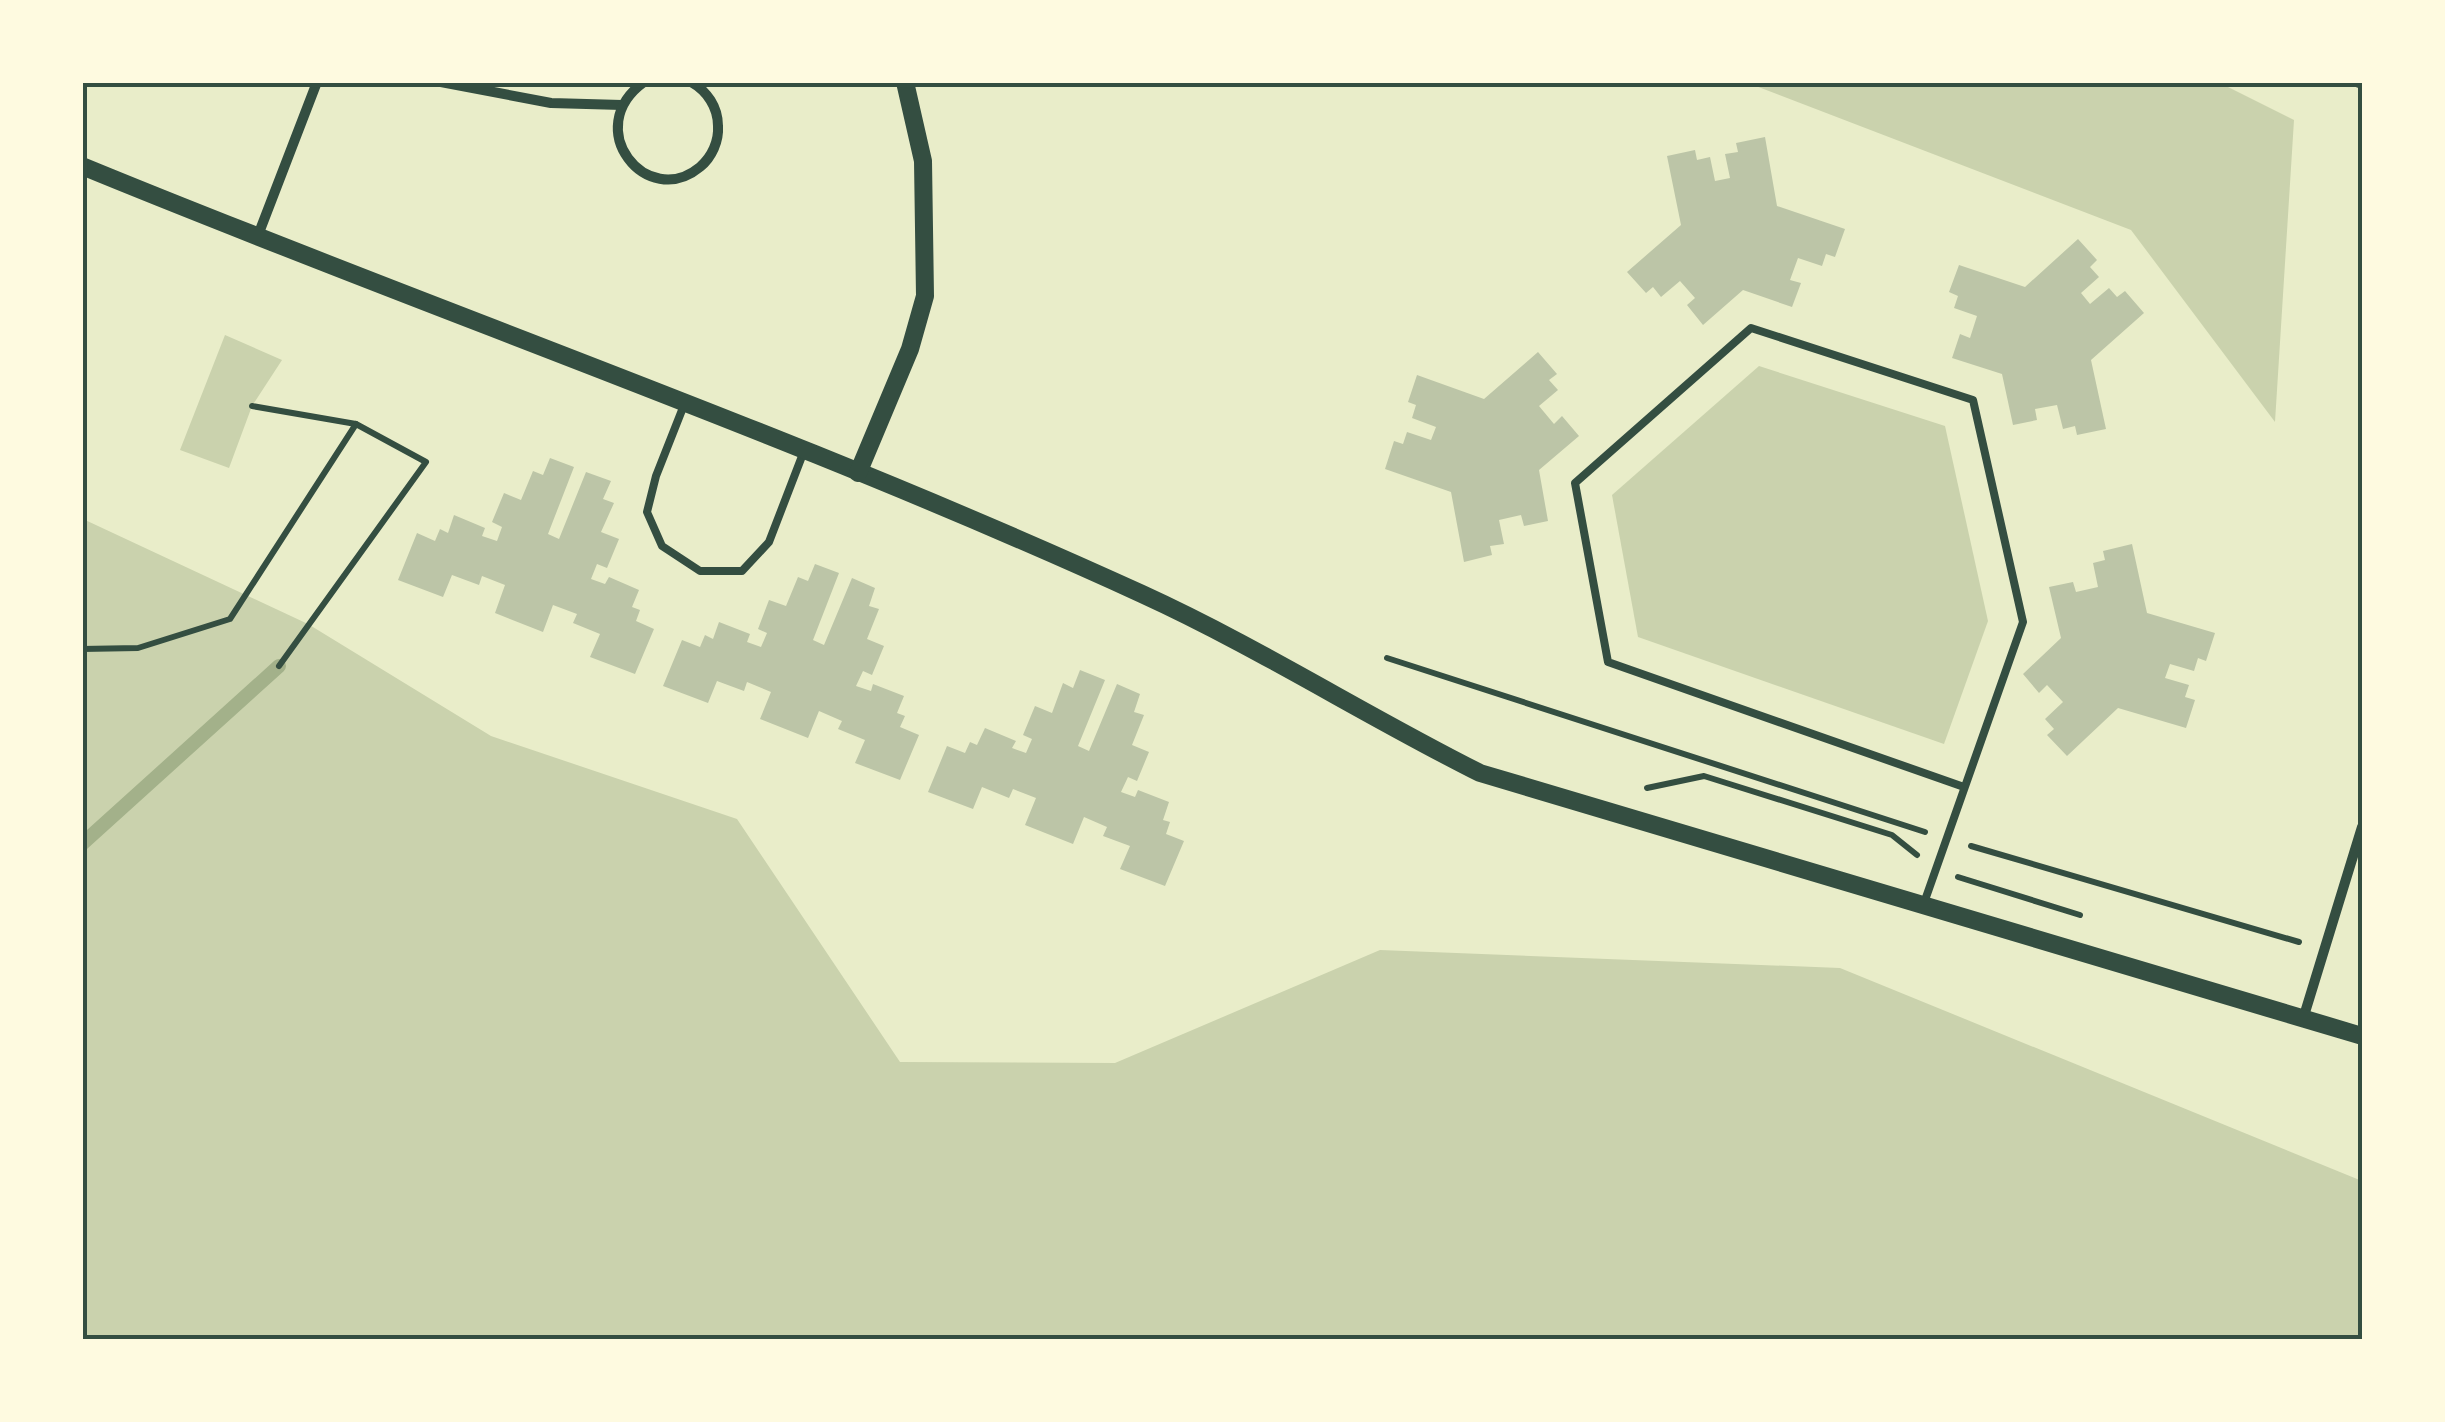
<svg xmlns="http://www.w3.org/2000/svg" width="2445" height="1422" viewBox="0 0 2445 1422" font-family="'Zilla Slab',serif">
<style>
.green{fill:#cad2ad}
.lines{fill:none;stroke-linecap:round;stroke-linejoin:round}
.stream{stroke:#a3b18a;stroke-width:14}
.building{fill:#bcc5a7}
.path{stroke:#344e41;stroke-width:6}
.service{stroke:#344e41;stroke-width:8}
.minor{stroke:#344e41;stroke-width:10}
.tertiary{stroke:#344e41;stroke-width:18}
.neatline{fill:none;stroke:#344e41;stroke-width:4}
</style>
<rect width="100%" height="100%" fill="#e9edc9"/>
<g class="green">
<path d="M1748,83H2220L2294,120L2275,422L2131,230Z"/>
<path d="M225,335L282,360L252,406L229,468L180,450Z"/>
<path d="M1759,366L1945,426L1988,621L1944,744L1638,637L1612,495Z"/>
<path d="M83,519L308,624L491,736L737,819L900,1062L1115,1063L1380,950L1840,968L2362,1181V1339L83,1340Z"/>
</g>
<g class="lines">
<path class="stream" d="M82,844L279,666"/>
</g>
<g class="building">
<path d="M1765,137L1777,206L1845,229L1835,257L1826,254L1822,266L1798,258L1790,280L1801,283L1792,307L1743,290L1703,325L1687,305L1695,298L1680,281L1661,297L1653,287L1646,293L1627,272L1681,225L1667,156L1695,150L1697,160L1710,157L1715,181L1730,178L1725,154L1738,152L1736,143Z"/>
<path d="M2078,239L2097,260L2090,267L2099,277L2081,293L2090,304L2109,288L2117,297L2125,291L2144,313L2091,360L2106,429L2077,435L2075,426L2063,429L2057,405L2035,409L2037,420L2013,425L2002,374L1952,358L1960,334L1970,338L1977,316L1954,308L1958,296L1949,292L1959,265L2025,287Z"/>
<path d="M1538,352L1557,374L1549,380L1558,390L1539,406L1554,424L1562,416L1579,436L1539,470L1548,521L1524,526L1521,515L1499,520L1504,544L1490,546L1492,555L1464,562L1451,492L1385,469L1394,441L1403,444L1407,432L1431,440L1436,427L1412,418L1416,405L1408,402L1417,375L1484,399Z"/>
<path d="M550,458L574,467L548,534L559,539L586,472L611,481L603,499L614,503L601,532L619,539L607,568L597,564L591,579L605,584L609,577L639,590L632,607L640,610L636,621L654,629L635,674L590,657L600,634L573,623L577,614L553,605L543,632L495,613L505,585L482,576L479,585L452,575L443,597L398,580L417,533L435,541L440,529L448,533L454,515L485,528L482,536L497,541L502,527L492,522L504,493L521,500L533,471L543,475Z"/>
<path d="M2132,544L2147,613L2215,633L2206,661L2198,658L2194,671L2170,664L2165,678L2189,685L2185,697L2195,700L2186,728L2118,708L2067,756L2047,735L2054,729L2045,719L2063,702L2047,685L2039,693L2023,674L2061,638L2049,587L2073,582L2076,592L2098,587L2093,563L2105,560L2103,551Z"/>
<path d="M815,564L839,573L813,640L824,645L852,578L875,588L869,606L879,609L867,639L884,646L872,675L863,671L856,686L871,691L873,684L904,696L897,713L905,716L900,727L919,735L900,780L855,763L865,740L838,729L842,721L819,711L808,738L760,719L771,692L747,682L744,691L717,681L708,703L663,686L682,640L700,647L705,635L713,639L719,622L750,634L747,642L761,647L767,633L758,629L769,600L786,606L798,577L808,581Z"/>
<path d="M1080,670L1105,680L1078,746L1089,751L1117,684L1140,694L1134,712L1144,715L1132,745L1149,752L1137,781L1128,777L1121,792L1135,797L1138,790L1169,802L1163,820L1170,822L1166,834L1184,841L1165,886L1120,869L1130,846L1103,836L1107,827L1084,817L1073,844L1025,825L1036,798L1013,789L1009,798L982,787L973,809L928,792L947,746L965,753L970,742L977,745L985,728L1016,741L1012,748L1026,753L1032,739L1023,735L1035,706L1052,713L1063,683L1073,688Z"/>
</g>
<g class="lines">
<g class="path">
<path d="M82,649L138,648L230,619L356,424L252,406"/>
<path d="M1387,658L1925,832"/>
<path d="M279,666L426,462L356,424"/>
<path d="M1647,788L1704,776L1892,835L1917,855"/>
<path d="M1971,846L2299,942"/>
<path d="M1958,877L2080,915"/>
</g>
<g class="service">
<path d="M684,405L656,476L647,512L662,546L700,571H742L769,542L804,451"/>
<path d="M1924,903L2023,622L1973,400L1751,328L1575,483L1608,662L1964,787"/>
</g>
<g class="minor">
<path d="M441,82L551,103L622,105"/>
<path d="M644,82C580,128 647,211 700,167C712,157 719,141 718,126C718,107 707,91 691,82"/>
<path d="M2357,82L2362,84"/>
<path d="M257,238L317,82"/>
<path d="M2303,1019L2362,827"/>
</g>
<g class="tertiary">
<path d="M82,166C434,311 795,435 1142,594C1258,647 1366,716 1480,773L2362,1036"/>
<path d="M858,473L910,349L925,296L923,161L905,82"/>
</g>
</g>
<rect width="2445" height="1422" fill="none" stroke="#fefae0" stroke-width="170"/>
<rect x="85" y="85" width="2275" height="1252" class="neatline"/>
</svg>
